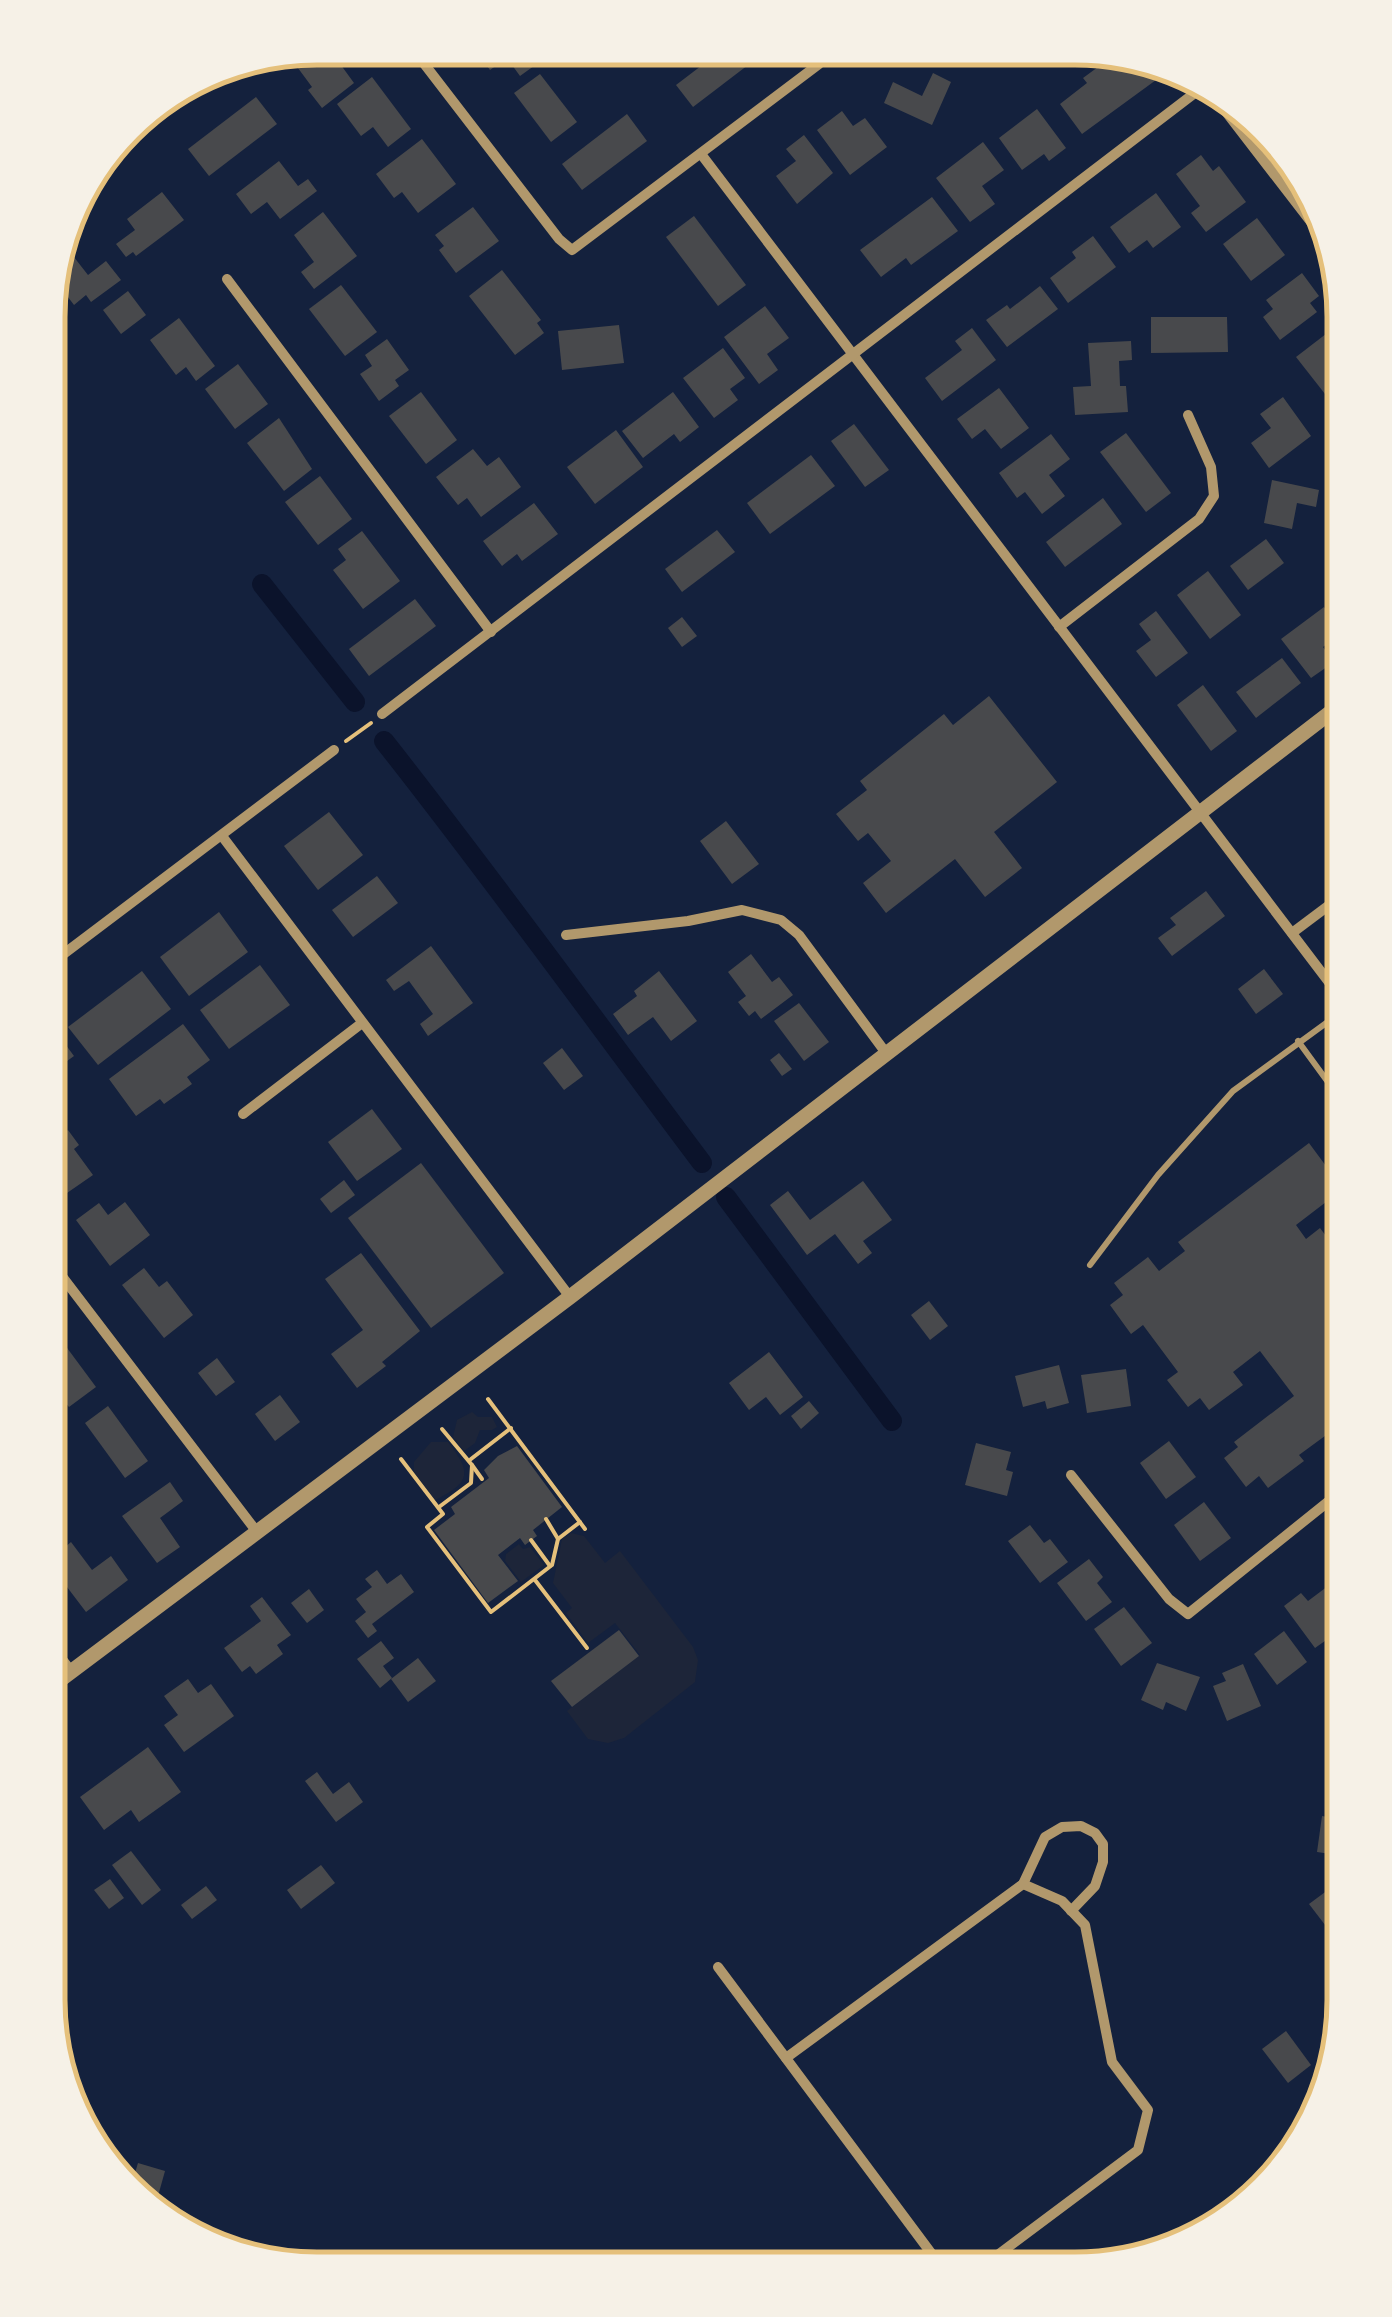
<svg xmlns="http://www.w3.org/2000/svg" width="1392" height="2317" viewBox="0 0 1392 2317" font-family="'Titillium Web',sans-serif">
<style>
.green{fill:#1d2539}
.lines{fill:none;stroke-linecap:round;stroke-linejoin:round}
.canal{stroke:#0b132b;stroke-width:20}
.building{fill:#48494c}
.path{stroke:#e5c07b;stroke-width:4}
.service{stroke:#b1986c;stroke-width:6}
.minor{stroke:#b1986c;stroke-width:10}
.tertiary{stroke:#b1986c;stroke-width:15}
.rim{fill:none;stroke:#e5c07b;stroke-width:5}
</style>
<rect width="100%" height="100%" fill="#14213d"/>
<g class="green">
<path d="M472,1412L478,1417H492L497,1427L492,1430H480L475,1443L464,1451L453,1437L457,1420Z"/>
<path d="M431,1442H448C471,1472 472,1482 435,1500L414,1472V1462Z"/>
<path d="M571,1533L584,1536L605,1563L620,1551L693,1647L698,1660L695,1682L624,1738L608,1743L588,1739L567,1711L640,1655L615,1623L588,1643L566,1613L572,1608L553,1583L562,1539Z"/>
<path d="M519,1544L523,1549L530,1547L544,1565L521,1582L505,1561L506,1554Z"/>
</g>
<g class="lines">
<g class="canal">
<path d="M262,584L355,702"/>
<path d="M384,741C493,879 596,1022 702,1163"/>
<path d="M726,1197L892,1421"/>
</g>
</g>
<g class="building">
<path d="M317,48H356L338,61L354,83L322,108L308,90L312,87L295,64Z"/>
<path d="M474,48L550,49L552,53L520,76L507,58L490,70Z"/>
<path d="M722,50H743L752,62L693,107L676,85Z"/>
<path d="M1117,53H1127L1140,59L1156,80L1082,134L1060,104L1087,83L1083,78Z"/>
<path d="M933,73L951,82L932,125L884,103L893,82L922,96Z"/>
<path d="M540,74L577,122L551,142L514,93Z"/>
<path d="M372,77L411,129L388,147L373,127L361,136L337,104Z"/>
<path d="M256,97L277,124L209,176L188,149Z"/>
<path d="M1037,109L1066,148L1049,161L1044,154L1022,170L999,138Z"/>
<path d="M842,111L853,126L865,118L887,147L850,175L817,130Z"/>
<path d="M627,114L647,141L582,190L562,164Z"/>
<path d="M804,135L833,173L797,204L776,176L796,161L786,149Z"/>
<path d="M422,139L456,184L418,213L402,192L394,198L376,174Z"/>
<path d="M983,142L1004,170L982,186L995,204L970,222L936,178Z"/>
<path d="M1201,155L1213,171L1219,166L1246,202L1206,232L1191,213L1200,206L1176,174Z"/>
<path d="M279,161L298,186L308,179L317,191L280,219L267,202L251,214L236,194Z"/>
<path d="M162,192L184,220L136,256L133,252L126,257L116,244L135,230L127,219Z"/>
<path d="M1156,193L1181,227L1153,248L1147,240L1129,253L1110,227Z"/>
<path d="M932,197L958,231L911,265L906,258L881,277L860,250Z"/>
<path d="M473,207L499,241L456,273L439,250L444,246L435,235Z"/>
<path d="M323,212L357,256L314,289L301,272L314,262L294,235Z"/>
<path d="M694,216L746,285L718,306L666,237Z"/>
<path d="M1257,218L1285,255L1251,281L1223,244Z"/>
<path d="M1093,236L1116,267L1068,303L1050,278L1076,258L1072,252Z"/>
<path d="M70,252L88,275L106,261L121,280L91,302L86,295L74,305L52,276L56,263Z"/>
<path d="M502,270L541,320L537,323L544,333L515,355L469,296Z"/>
<path d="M1302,273L1319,296L1310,303L1317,312L1280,340L1263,317L1273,309L1266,300Z"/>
<path d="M341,285L377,332L345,356L309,309Z"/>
<path d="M1040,286L1058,309L1007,347L986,320L1007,305L1010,309Z"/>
<path d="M128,291L146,315L121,334L103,310Z"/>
<path d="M765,306L789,338L767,354L778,370L759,384L724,337Z"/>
<path d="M1151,317H1227L1228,352L1151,353Z"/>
<path d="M179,318L215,366L196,381L186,367L176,375L150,340Z"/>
<path d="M619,325L624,363L562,370L558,331Z"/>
<path d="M1335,327L1344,340V380L1325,394L1296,357Z"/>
<path d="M972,328L996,360L942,401L925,378L962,350L955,341Z"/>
<path d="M387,339L409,370L395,380L399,386L379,401L360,374L372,366L365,355Z"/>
<path d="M1131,341L1132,360L1119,361L1120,386H1126L1128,412L1075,415L1073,387L1091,386L1088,343Z"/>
<path d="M723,348L745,378L730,389L738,400L714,418L683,378Z"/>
<path d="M238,364L268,404L235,429L205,389Z"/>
<path d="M999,388L1029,428L1001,449L985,429L972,439L957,419Z"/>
<path d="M421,392L457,440L426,464L389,416Z"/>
<path d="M673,392L699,427L680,442L674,434L643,458L622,431Z"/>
<path d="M1283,397L1311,436L1269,468L1251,443L1271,428L1260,414Z"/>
<path d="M279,418L312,469L284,491L247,443Z"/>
<path d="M854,424L889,470L865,487L831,441Z"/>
<path d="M616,430L643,467L595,504L567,467Z"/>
<path d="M1126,433L1171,493L1146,512L1100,452Z"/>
<path d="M1051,434L1070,459L1049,475L1065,496L1042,514L1025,492L1017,498L999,473Z"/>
<path d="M473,449L487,466L499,457L521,487L481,517L467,498L458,505L436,477Z"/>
<path d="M811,455L835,486L770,534L747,503Z"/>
<path d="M320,476L352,519L318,545L285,502Z"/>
<path d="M1272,480L1319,490L1316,507L1297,503L1292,529L1264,523Z"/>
<path d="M1103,498L1122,524L1065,567L1046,542Z"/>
<path d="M534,503L558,534L522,561L517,554L502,566L483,541Z"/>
<path d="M717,530L735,552L682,592L665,569Z"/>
<path d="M362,531L400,581L363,609L333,570L346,560L338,549Z"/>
<path d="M1266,539L1284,563L1248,590L1230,566Z"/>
<path d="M1208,571L1241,615L1210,639L1177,595Z"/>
<path d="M415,599L436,626L369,676L349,649Z"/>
<path d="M1324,607L1343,632L1323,647L1334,662L1311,678L1281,639Z"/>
<path d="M1156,611L1188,653L1156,677L1136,651L1151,640L1139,624Z"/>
<path d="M682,617L697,636L682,647L668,628Z"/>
<path d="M1282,658L1301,683L1256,718L1236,692Z"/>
<path d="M1203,685L1237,731L1211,751L1177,705Z"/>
<path d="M989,696L1057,782L994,832L1022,868L985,897L955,859L886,913L863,883L891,861L868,833L858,841L836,814L867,790L860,781L944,714L953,725Z"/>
<path d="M329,812L363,855L318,890L284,846Z"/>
<path d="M726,821L759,864L732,884L700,841Z"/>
<path d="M377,876L398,903L353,937L332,910Z"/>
<path d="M1206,891L1225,916L1172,956L1158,938L1176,925L1170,918Z"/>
<path d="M219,912L248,952L189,996L160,957Z"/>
<path d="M431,946L473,1003L428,1036L420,1024L433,1014L409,981L394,991L386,980Z"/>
<path d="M751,954L772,982L779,977L793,995L761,1019L755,1011L749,1016L738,1002L746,996L728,972Z"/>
<path d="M260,965L290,1005L229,1049L200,1010Z"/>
<path d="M1264,969L1283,994L1256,1014L1238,989Z"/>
<path d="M142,971L171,1009L98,1065L68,1027Z"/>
<path d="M659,971L697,1021L671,1041L653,1017L628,1035L613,1014L637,996L634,991Z"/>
<path d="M799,1003L829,1042L804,1061L774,1021Z"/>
<path d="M49,1022L74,1056L52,1072L49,1067Z"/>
<path d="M183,1024L210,1060L187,1077L192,1084L164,1104L160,1099L136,1116L109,1079Z"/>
<path d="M562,1048L583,1076L564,1090L543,1063Z"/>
<path d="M779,1053L792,1069L782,1076L770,1060Z"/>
<path d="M372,1109L402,1149L357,1181L328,1142Z"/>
<path d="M49,1123L59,1137L68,1130L79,1145L74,1149L93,1175L67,1193L49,1168Z"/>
<path d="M1309,1143L1343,1189L1296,1225L1306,1239L1320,1228L1344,1260V1422L1299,1455L1304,1461L1268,1488L1259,1476L1246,1487L1224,1458L1238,1447L1234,1442L1294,1396L1260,1351L1233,1372L1243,1385L1209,1410L1200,1398L1188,1407L1167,1380L1178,1372L1143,1325L1131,1334L1110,1305L1123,1295L1114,1283L1148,1257L1159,1271L1185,1251L1178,1242Z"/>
<path d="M421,1163L504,1273L431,1328L348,1218Z"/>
<path d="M344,1180L355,1195L331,1213L320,1199Z"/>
<path d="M863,1181L892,1220L863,1241L872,1253L858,1264L835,1234L807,1255L770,1205L788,1191L810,1220Z"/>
<path d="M125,1202L150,1235L110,1266L76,1220L99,1203L108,1215Z"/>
<path d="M361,1253L420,1331L382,1362L386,1366L357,1388L331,1354L363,1330L325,1279Z"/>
<path d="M144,1268L159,1287L167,1281L193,1315L164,1338L122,1285Z"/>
<path d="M929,1301L948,1326L930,1340L911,1315Z"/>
<path d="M56,1333L96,1387L69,1407L48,1383V1339Z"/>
<path d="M769,1352L803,1397L780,1415L766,1397L749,1410L729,1383Z"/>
<path d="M217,1358L235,1382L216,1396L198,1373Z"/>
<path d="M1059,1365L1069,1403L1047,1409L1045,1401L1023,1407L1015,1376Z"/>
<path d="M1126,1369L1131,1406L1087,1413L1081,1375Z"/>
<path d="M280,1395L300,1422L275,1441L255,1414Z"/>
<path d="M809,1401L819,1413L801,1429L791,1416Z"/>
<path d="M108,1406L148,1461L125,1478L85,1423Z"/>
<path d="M1169,1441L1196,1477L1166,1499L1140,1463Z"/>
<path d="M976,1443L1011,1452L1006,1470L1013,1472L1007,1496L965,1485Z"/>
<path d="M517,1446L562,1507L533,1530L537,1536L525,1545L520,1538L498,1555L518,1581L488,1603L434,1530L455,1514L451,1507L489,1478L484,1470L498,1456Z"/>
<path d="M170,1482L183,1501L160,1518L180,1547L157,1563L122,1516Z"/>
<path d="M48,1499L67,1524L48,1538Z"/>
<path d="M1204,1502L1231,1538L1200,1561L1174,1525Z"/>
<path d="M1030,1525L1044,1543L1050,1539L1068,1562L1040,1583L1008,1541Z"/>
<path d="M71,1542L92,1570L111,1556L128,1580L86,1612L48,1562Z"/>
<path d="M1089,1559L1103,1577L1097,1583L1112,1602L1086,1621L1057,1583Z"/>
<path d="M1344,1561V1592L1329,1573Z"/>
<path d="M377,1570L387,1584L401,1574L414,1592L372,1624L377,1631L368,1638L355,1621L366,1612L356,1599L372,1587L365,1579Z"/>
<path d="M1328,1586L1344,1608V1642L1339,1646L1332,1636L1315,1648L1284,1606L1301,1593L1308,1601Z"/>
<path d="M309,1589L324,1610L307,1623L291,1603Z"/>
<path d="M262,1597L291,1635L277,1645L283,1654L256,1674L250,1666L242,1672L224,1648L261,1621L250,1606Z"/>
<path d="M1124,1607L1152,1643L1121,1666L1094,1629Z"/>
<path d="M619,1630L639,1656L572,1707L551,1681Z"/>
<path d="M1284,1631L1307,1662L1277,1685L1254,1654Z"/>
<path d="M381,1641L394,1658L383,1666L392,1678L380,1688L357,1659Z"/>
<path d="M418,1658L436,1681L408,1702L391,1679Z"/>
<path d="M1157,1663L1200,1677L1186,1711L1166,1702L1163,1710L1141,1700Z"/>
<path d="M1243,1664L1261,1706L1227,1721L1213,1686L1226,1681L1222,1673Z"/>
<path d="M188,1679L198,1693L211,1684L234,1716L184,1752L164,1725L178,1715L164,1696Z"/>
<path d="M148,1747L181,1792L139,1822L131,1810L104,1830L80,1797Z"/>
<path d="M1344,1765V1797L1328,1782Z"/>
<path d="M317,1772L333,1794L349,1782L363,1802L336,1822L305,1781Z"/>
<path d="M1322,1816L1344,1820V1856L1317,1852Z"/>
<path d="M131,1851L161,1890L142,1905L112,1865Z"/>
<path d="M321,1865L335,1883L301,1909L287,1890Z"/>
<path d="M110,1879L124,1898L109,1909L94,1890Z"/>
<path d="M1340,1881L1344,1886V1931L1335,1938L1309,1904Z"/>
<path d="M206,1886L217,1900L192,1919L181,1905Z"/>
<path d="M1286,2031L1311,2065L1288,2083L1262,2049Z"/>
<path d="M138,2163L165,2171L156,2203L141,2198L131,2186Z"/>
</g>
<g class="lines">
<g class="path">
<path d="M346,741L371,723"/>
<path d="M488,1399L585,1529"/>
<path d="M401,1459L443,1514L427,1527L491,1612L552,1565L558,1539L580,1522"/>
<path d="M471,1459L511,1428"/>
<path d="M472,1465L482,1479"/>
<path d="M439,1507L471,1483L472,1465L442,1429"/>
<path d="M546,1519L558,1539"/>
<path d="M531,1540L550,1566"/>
<path d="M535,1580L587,1648"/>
</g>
<g class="service">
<path d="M1298,1041L1344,1104"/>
<path d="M1090,1265L1158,1175L1233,1091L1344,1010"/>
</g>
<g class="minor">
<path d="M412,48L559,239L572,250L819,64L827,55L825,51"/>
<path d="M1213,95L1331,248"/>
<path d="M701,154L1344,1002"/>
<path d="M227,279L491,632"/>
<path d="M1059,627L1199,519L1214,496L1211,467L1188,415"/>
<path d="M382,714L1200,89"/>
<path d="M222,836L570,1297"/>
<path d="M1292,933L1344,894"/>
<path d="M566,935L688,921L742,910L781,920L799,935L886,1053"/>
<path d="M49,965L334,750"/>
<path d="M243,1114L362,1023"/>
<path d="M48,1258L257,1532"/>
<path d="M1071,1475L1169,1599L1188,1614L1344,1489"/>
<path d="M48,1641L71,1671"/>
<path d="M718,1967L943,2269"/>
<path d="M786,2058L1023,1884L1045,1837L1062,1827L1081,1826L1095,1833L1103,1844V1862L1095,1886L1071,1911"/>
<path d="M979,2269L1138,2150L1148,2110L1112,2062L1085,1925L1062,1901L1023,1884"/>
</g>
<path class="tertiary" d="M48,1689L570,1297L1344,702"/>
</g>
<path d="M0 0H1392V2317H0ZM317 65H1075A252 252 0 0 1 1327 317V2000A252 252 0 0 1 1075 2252H317A252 252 0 0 1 65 2000V317A252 252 0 0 1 317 65Z" fill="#f6f1e7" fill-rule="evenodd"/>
<path class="rim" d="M317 65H1075A252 252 0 0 1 1327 317V2000A252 252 0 0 1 1075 2252H317A252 252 0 0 1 65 2000V317A252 252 0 0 1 317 65Z"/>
</svg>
